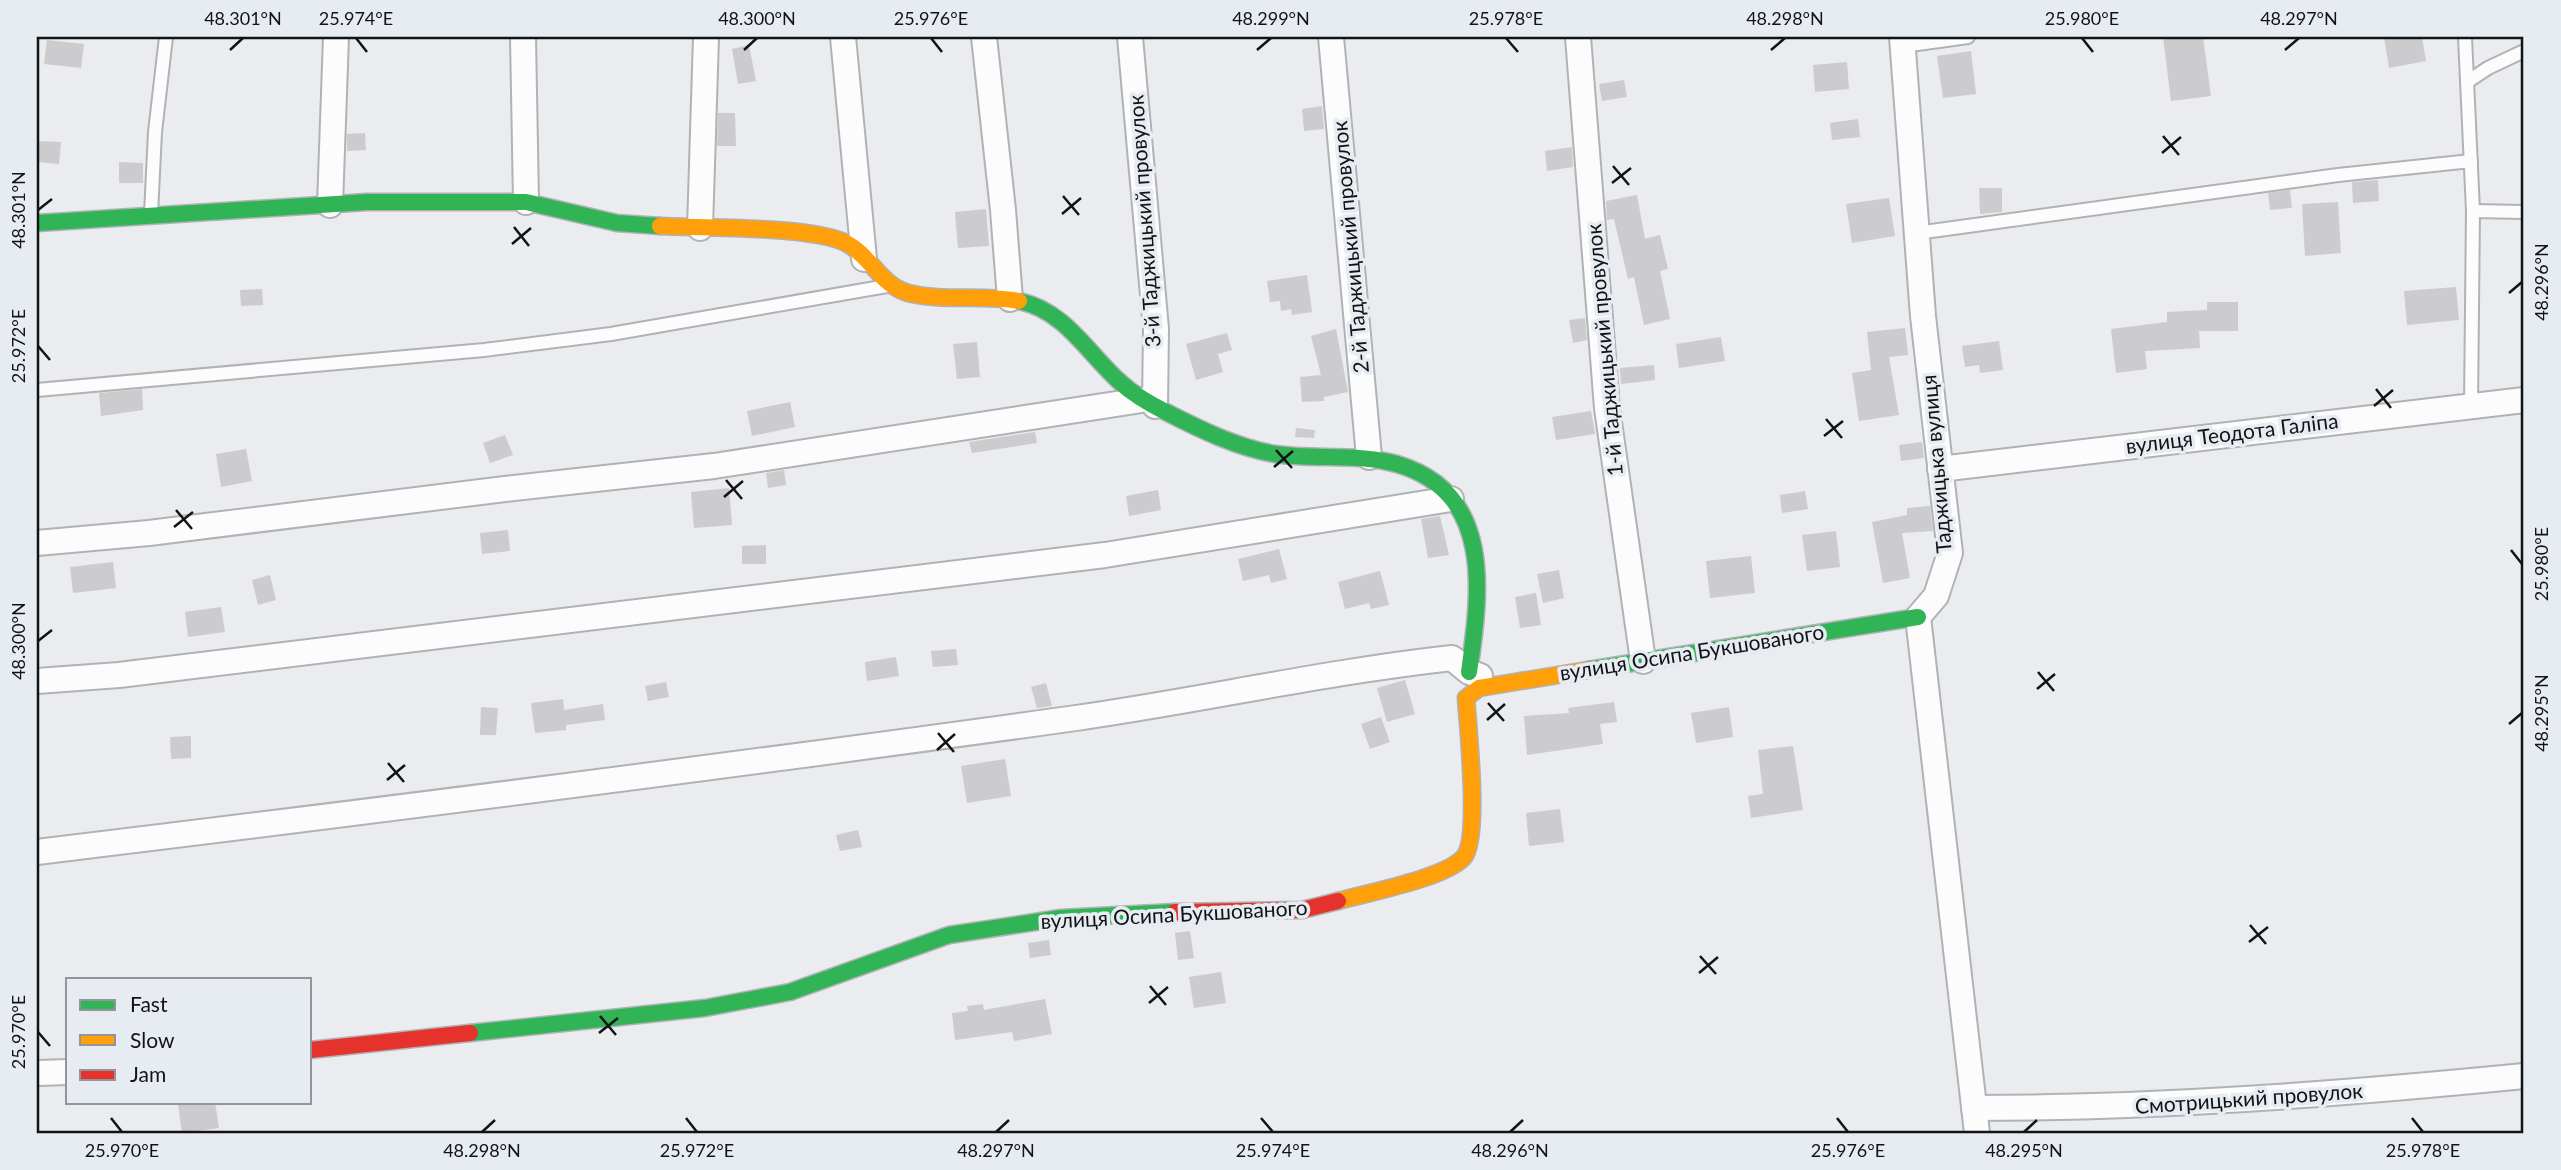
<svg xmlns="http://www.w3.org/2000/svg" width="2561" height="1170" viewBox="0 0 2561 1170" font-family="Lato,sans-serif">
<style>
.building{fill:#cccbcd}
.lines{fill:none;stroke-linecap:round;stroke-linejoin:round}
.lane-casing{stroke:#b0b2b5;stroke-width:16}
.street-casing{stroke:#b0b2b5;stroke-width:28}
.fast-casing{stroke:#b0b2b5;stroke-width:19}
.slow-casing{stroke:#b0b2b5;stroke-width:19}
.jam-casing{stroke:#b0b2b5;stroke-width:19}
.lane{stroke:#fcfcfd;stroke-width:12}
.street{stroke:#fcfcfd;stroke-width:24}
.fast{stroke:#30b455;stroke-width:16}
.slow{stroke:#ff9f0a;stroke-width:16}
.jam{stroke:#e5322d;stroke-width:16}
.ticks{fill:none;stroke:#121315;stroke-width:2.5}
.labels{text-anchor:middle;stroke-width:7;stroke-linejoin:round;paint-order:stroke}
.street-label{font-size:21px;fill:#121315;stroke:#e7ecf2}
.neatline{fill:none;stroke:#121315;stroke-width:2.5}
.ticks-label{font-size:18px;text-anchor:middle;fill:#121315}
</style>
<rect width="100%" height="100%" fill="#eaecef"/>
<g class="building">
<path d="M2163,37H2203L2211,96L2171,101Z"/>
<path d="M2384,37H2422L2426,61L2389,68Z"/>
<path d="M47,40L84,44L81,68L44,64Z"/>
<path d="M749,45L756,81L738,84L732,49Z"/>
<path d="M1971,51L1976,94L1943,98L1937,56Z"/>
<path d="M1847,62L1849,89L1815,92L1813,65Z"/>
<path d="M1624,80L1627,97L1602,101L1599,84Z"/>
<path d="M1322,106L1324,129L1304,131L1302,109Z"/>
<path d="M718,113H735L736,146H717Z"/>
<path d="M1858,119L1860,137L1832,140L1830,123Z"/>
<path d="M365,133L366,150L347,151V134Z"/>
<path d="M37,141L61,142L59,164L37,162Z"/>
<path d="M1572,147L1573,167L1547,171L1545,151Z"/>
<path d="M119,162L143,163V183H119Z"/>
<path d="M2378,180L2379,201L2353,203L2352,182Z"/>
<path d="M1979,188H2002V212L1980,214Z"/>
<path d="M2290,190L2292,208L2270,210L2268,193Z"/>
<path d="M1637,195L1645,239L1660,235L1668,269L1660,271L1670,319L1644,325L1634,277L1628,279L1614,219L1607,220L1606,201Z"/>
<path d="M1889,198L1895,236L1852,243L1846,204Z"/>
<path d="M2338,202L2341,253L2305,256L2302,204Z"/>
<path d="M986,209L989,246L958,248L955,212Z"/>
<path d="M1307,275L1312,312L1292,315L1291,309L1281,311L1280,301L1270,302L1267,281Z"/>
<path d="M2456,287L2459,320L2407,325L2404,291Z"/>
<path d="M262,289L263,305L241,306L240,290Z"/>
<path d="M2207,302H2238V331H2199L2200,348L2145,351L2147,369L2116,373L2111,329L2167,322V312L2207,310Z"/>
<path d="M1585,318L1587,340L1573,343L1569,320Z"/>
<path d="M1905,328L1908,355L1889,357L1899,415L1859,421L1852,373L1871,370L1867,332Z"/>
<path d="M1336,329L1348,392L1324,397V401L1302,402L1300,377L1321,375L1311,336Z"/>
<path d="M1227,333L1232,350L1218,354L1223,372L1196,380L1186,344Z"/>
<path d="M1721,337L1725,361L1679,368L1676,344Z"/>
<path d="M1999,341L2003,370L1980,373L1979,365L1965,367L1962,346Z"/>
<path d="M977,342L980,377L957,379L953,344Z"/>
<path d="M1654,365L1655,380L1621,384L1620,368Z"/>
<path d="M142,389L143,410L101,416L99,393Z"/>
<path d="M790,402L795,427L752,436L747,411Z"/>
<path d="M1591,411L1595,434L1556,440L1552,417Z"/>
<path d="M1296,428L1315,430L1314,438L1295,437Z"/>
<path d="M1035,432L1037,443L972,453L969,442Z"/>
<path d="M505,435L513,455L490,463L483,443Z"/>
<path d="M1922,442L1924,458L1901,461L1899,445Z"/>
<path d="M246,449L252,481L221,487L216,454Z"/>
<path d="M784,470L786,485L768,488L766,473Z"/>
<path d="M729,488L732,525L694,528L691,492Z"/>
<path d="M1158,490L1161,510L1129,516L1126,496Z"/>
<path d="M1805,491L1808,509L1782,513L1780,495Z"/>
<path d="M1930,506L1933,531L1902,533L1910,578L1883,583L1872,522L1907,515V508Z"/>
<path d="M1440,516L1449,555L1428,558L1421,519Z"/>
<path d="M508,530L510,551L482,554L480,533Z"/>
<path d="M1836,531L1840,567L1807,571L1802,535Z"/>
<path d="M766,545V564H742V546Z"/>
<path d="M1279,549L1287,579L1271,583L1269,575L1243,581L1238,559Z"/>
<path d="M1751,556L1755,593L1710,598L1706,561Z"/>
<path d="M113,562L116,588L73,593L70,567Z"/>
<path d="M1559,570L1564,598L1543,603L1537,574Z"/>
<path d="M1380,571L1389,605L1371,609L1369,603L1345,609L1338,582Z"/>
<path d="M270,575L276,600L258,605L252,580Z"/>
<path d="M1536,593L1541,625L1520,628L1515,597Z"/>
<path d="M221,607L225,632L188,637L185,612Z"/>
<path d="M956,649L958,665L933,667L931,651Z"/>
<path d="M896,657L899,676L867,681L865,662Z"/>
<path d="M1405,680L1415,714L1387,722L1377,688Z"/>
<path d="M666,682L669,697L648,701L645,686Z"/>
<path d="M1046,683L1052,706L1037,708L1031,687Z"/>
<path d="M563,699L564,710L603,704L605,720L566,725V730L535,733L531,703Z"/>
<path d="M1614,702L1617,722L1600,724L1603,744L1527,755L1524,716L1569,713L1568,708Z"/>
<path d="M481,707L498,708L496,735H480Z"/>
<path d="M1729,707L1733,737L1696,743L1691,713Z"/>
<path d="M1381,717L1390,742L1370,749L1361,724Z"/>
<path d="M191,736V758L171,759L170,737Z"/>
<path d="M1793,746L1803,810L1751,818L1748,796L1763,794L1758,750Z"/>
<path d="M1005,759L1011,796L967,803L961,766Z"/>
<path d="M1560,809L1564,842L1529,846L1526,813Z"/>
<path d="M858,830L862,847L840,851L836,835Z"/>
<path d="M1190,931L1194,958L1178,960L1175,933Z"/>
<path d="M1049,940L1051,955L1030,958L1028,943Z"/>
<path d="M1221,972L1226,1003L1194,1008L1189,977Z"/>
<path d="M1045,999L1052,1034L1014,1041L1012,1032L955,1040L952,1013L968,1011L967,1006L983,1004L984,1010Z"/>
<path d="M215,1102L219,1128L182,1133L178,1104Z"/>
</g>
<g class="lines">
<g class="lane-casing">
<g id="lane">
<path d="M2465,37L2473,211L2471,406"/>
<path d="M1903,46L1968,37"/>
<path d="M2467,82L2488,68L2524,51"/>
<path d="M2473,211L2524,212"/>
<path d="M151,214L155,132L166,37"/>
<path d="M1917,233L2338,175L2471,161"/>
<path d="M37,390L484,350L611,334L887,286"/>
</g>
</g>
<g class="street-casing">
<g id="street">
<path d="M523,37L526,202"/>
<path d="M843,37L864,259"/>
<path d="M984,37L1003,210L1010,299"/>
<path d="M1130,37L1156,329L1155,406"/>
<path d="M1331,37L1369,457"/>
<path d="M1578,37L1607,408L1643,661"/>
<path d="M1902,37L1923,316L1950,553L1936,596L1918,617L1977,1133"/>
<path d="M330,205L336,37"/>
<path d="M700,228L706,37"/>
<path d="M1940,469L2524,400"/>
<path d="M37,543L149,533L505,489L714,466L1142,400"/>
<path d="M37,681L119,675L1105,555L1451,499"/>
<path d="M37,852C384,810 730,766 1076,718C1202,700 1325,672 1452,658L1469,672L1480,676"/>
<path d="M37,1073L68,1072"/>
<path d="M1974,1108C2158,1108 2341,1094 2524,1076"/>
</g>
</g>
<g class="fast-casing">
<g id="fast">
<path d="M37,223L367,202H526L617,223L660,226"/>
<path d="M1019,301C1066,311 1088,354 1121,383C1134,395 1150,404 1166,412C1199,429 1238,448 1275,454C1315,460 1357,453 1397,464C1495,493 1480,594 1469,672"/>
<path d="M1588,670L1918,617"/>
<path d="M470,1033L705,1008L790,992L949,935L1061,918L1175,912"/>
</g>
</g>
<g class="slow-casing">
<g id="slow">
<path d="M660,226C703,228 812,226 846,243C870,255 880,285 908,293C944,302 982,294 1019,301"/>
<path d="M1338,901C1367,893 1446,878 1464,857C1480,838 1468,727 1466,698L1479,688L1588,670"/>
</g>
</g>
<g class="jam-casing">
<g id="jam">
<path d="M1175,912L1302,910L1338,901"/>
<path d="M310,1050L470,1033"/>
</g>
</g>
<use href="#lane" class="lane"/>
<use href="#street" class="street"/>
<use href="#fast" class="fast"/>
<use href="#slow" class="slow"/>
<use href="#jam" class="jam"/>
</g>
<path class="ticks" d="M356,38L367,52M931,38L942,52M1506,38L1518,52M2082,38L2093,52M230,50L243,38M744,50L757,38M1257,50L1271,38M1771,50L1785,38M2285,50L2299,38M2163,136L2179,155M2162,153L2181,137M1613,166L1629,185M1612,183L1631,168M1063,196L1079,215M38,210L52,199M1062,214L1081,198M514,227L529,246M512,244L531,228M2509,293L2522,282M38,346L50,360M2376,389L2391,408M2374,406L2393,390M1826,419L1842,438M1824,436L1843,421M1276,450L1292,468M1274,467L1293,451M726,480L742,499M724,497L743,481M176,510L192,529M174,527L193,512M2511,550L2522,564M38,641L52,630M2038,672L2054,691M2037,689L2055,674M1488,703L1504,721M1487,720L1505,704M2509,724L2522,713M938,733L954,752M937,750L955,734M388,763L404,782M387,780L405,765M2250,925L2266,944M2249,942L2268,927M1700,956L1716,974M1699,973L1718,957M1150,986L1166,1005M1149,1003L1168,987M600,1016L616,1035M38,1032L50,1046M599,1033L618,1018M111,1118L122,1132M686,1118L697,1132M1261,1118L1273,1132M1837,1118L1848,1132M2412,1118L2423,1132M482,1132L495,1120M996,1132L1009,1120M1510,1132L1523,1120M2024,1132L2037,1120"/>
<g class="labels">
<g class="street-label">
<text transform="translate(1145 221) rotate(-94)" y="7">3-й Таджицький провулок</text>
<text transform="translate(1351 247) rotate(-95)" y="7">2-й Таджицький провулок</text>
<text transform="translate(1605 350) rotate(-95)" y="7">1-й Таджицький провулок</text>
<text transform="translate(2232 434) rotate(-7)" y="7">вулиця Теодота Галіпа</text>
<text transform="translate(1937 464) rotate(-95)" y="7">Таджицька вулиця</text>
<text transform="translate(1692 653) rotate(-9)" y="7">вулиця Осипа Букшованого</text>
<text transform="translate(1174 915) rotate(-3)" y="7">вулиця Осипа Букшованого</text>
<text transform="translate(2249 1099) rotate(-4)" y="7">Смотрицький провулок</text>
</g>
</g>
<rect width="2561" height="1170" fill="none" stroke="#e7ecf2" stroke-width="77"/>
<rect x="66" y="978" width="245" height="126" fill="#e7ecf2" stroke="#92959a" stroke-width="2"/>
<rect x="80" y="1000" width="35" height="10" fill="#30b455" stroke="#92959a" stroke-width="2"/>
<text x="130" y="1012" font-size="21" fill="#121315">Fast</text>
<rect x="80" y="1035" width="35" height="10" fill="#ff9f0a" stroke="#92959a" stroke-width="2"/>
<text x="130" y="1048" font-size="21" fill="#121315">Slow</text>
<rect x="80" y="1070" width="35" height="10" fill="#e5322d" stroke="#92959a" stroke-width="2"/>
<text x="130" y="1082" font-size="21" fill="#121315">Jam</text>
<rect x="38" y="38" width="2484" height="1094" class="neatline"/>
<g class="ticks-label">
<text x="243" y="25">48.301°N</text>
<text x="356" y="25">25.974°E</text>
<text x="757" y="25">48.300°N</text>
<text x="931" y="25">25.976°E</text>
<text x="1271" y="25">48.299°N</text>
<text x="1506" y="25">25.978°E</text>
<text x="1785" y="25">48.298°N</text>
<text x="2082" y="25">25.980°E</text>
<text x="2299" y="25">48.297°N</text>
<text transform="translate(19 210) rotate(-90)" y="6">48.301°N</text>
<text transform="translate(2542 282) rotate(-90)" y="6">48.296°N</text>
<text transform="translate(19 346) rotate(-90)" y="6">25.972°E</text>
<text transform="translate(2542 564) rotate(-90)" y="6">25.980°E</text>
<text transform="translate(19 641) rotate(-90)" y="6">48.300°N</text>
<text transform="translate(2542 713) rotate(-90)" y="6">48.295°N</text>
<text transform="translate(19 1032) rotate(-90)" y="6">25.970°E</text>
<text x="122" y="1157">25.970°E</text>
<text x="482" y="1157">48.298°N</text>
<text x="697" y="1157">25.972°E</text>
<text x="996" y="1157">48.297°N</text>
<text x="1273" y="1157">25.974°E</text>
<text x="1510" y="1157">48.296°N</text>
<text x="1848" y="1157">25.976°E</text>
<text x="2024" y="1157">48.295°N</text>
<text x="2423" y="1157">25.978°E</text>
</g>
</svg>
